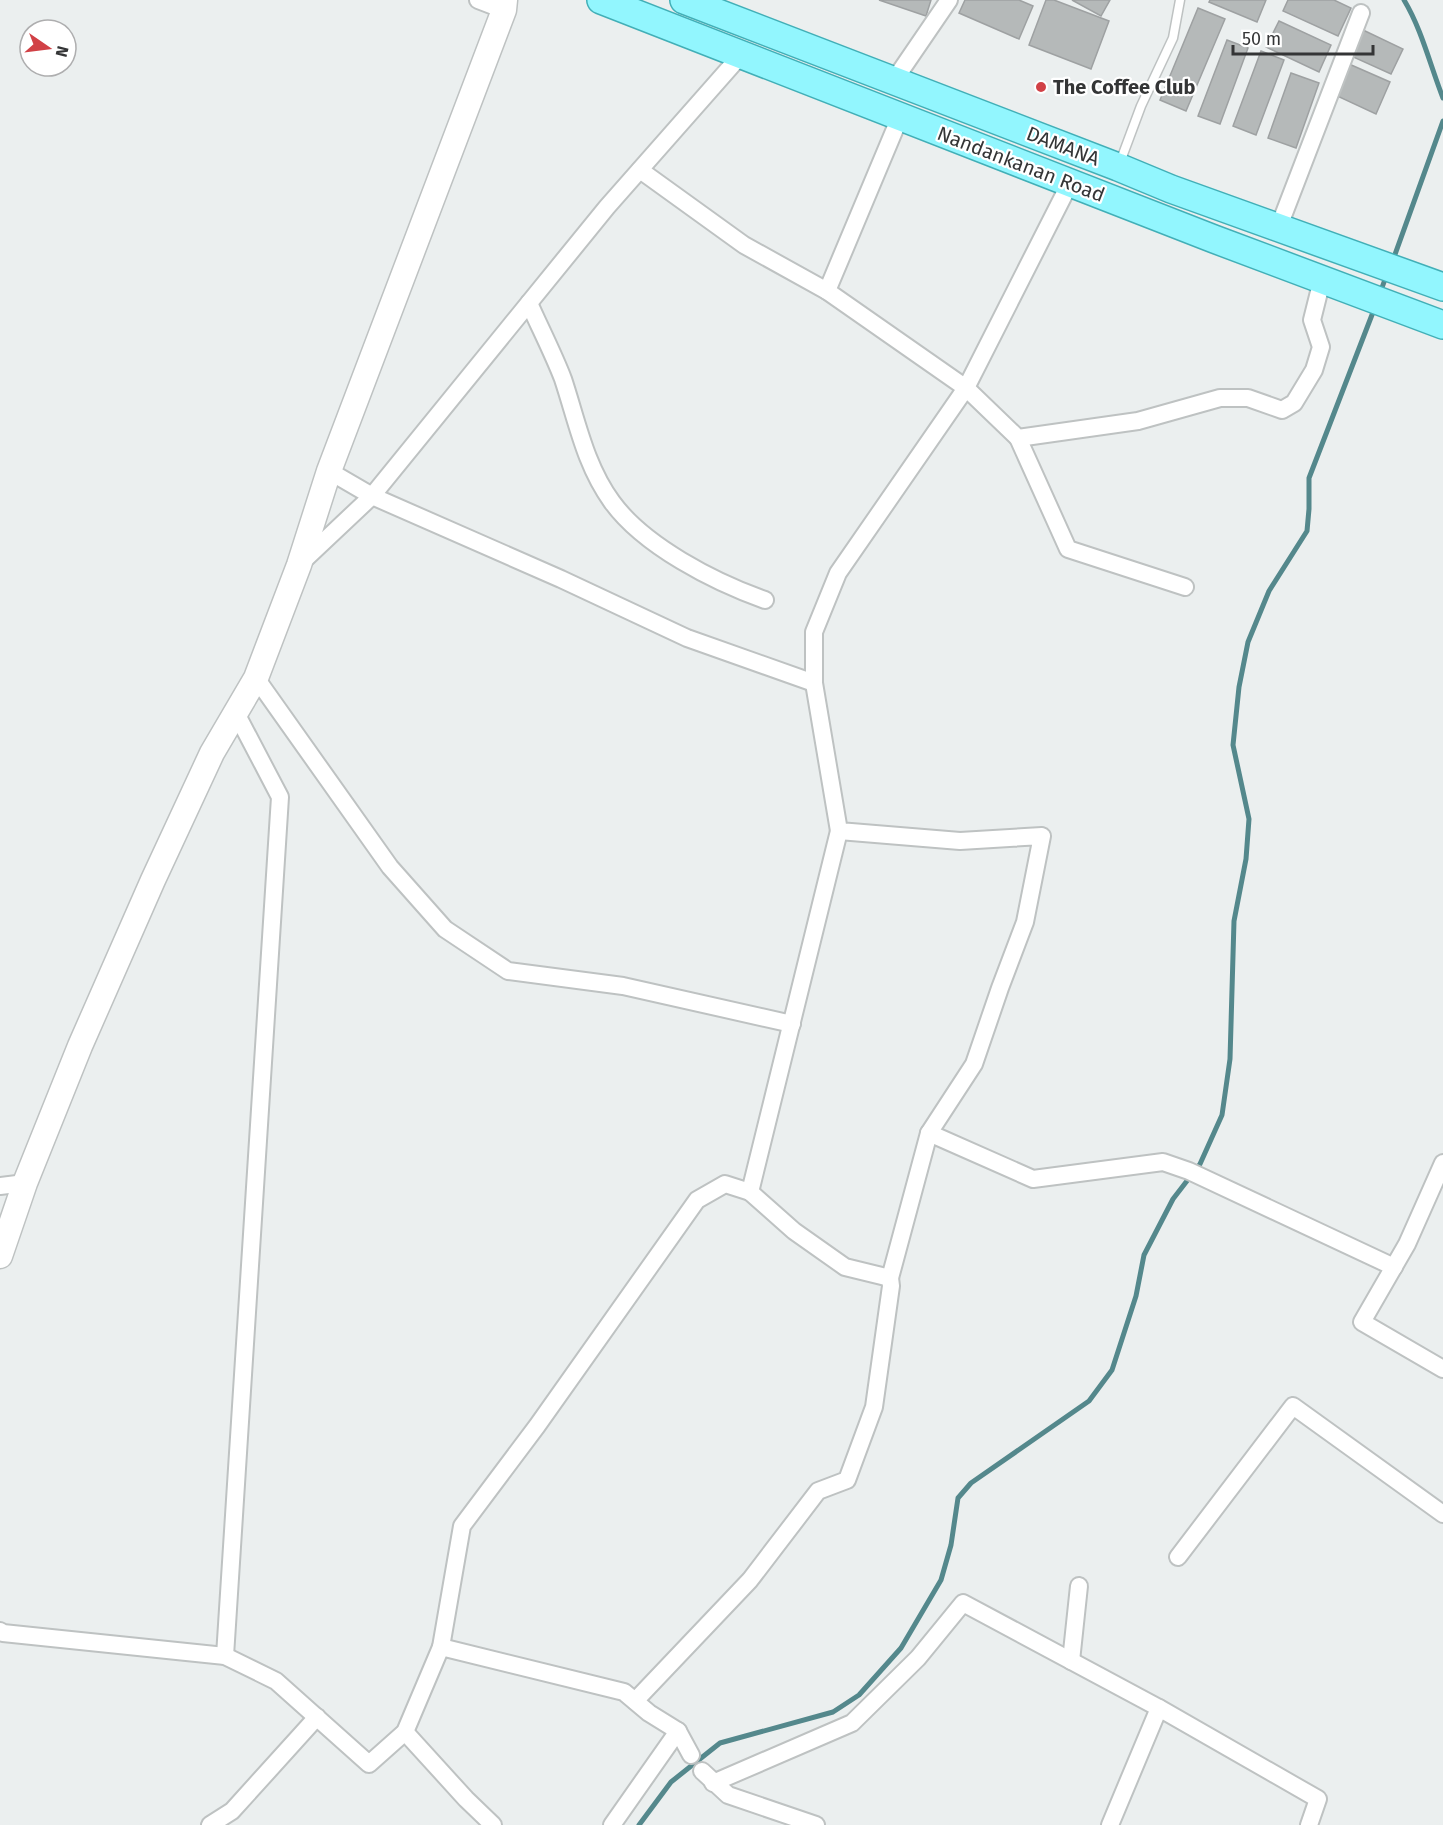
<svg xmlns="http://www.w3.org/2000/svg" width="1443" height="1825" viewBox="0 0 1443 1825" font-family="'Fira Sans',sans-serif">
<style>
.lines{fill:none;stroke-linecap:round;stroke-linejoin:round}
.stream{stroke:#54888c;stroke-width:5}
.building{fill:#b5b9b9;stroke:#9ea1a2;stroke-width:1.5}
.lane-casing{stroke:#bec2c2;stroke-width:11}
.street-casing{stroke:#bec2c2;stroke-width:20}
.secondary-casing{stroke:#bec2c2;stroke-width:27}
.primary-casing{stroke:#42afb7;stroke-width:30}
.lane{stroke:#fff;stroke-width:8}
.street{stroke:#fff;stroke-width:16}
.secondary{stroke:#fff;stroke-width:24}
.primary{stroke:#92f6fe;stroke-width:27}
.poi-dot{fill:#d14146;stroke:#fff;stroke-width:2}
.labels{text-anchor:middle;stroke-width:4.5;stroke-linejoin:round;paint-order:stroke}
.poi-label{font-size:20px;font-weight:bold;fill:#343536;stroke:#fff;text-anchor:start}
.street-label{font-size:20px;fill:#343536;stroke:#fff}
</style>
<rect width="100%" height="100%" fill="#ebefef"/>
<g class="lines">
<g class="stream">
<path d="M1404,0C1422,30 1430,65 1443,98"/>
<path d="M1393,260L1443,121"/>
<path d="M1380,293L1387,274"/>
<path d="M639,1825L671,1782L720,1743L833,1712L859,1695L901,1648L941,1580L951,1545L958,1498L971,1483L1089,1401L1112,1370L1136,1296L1144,1255L1173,1199L1200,1164L1222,1115L1230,1059L1234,921L1246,859L1249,819L1233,745L1239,687L1248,642L1269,591L1307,531L1309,509V478L1375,307"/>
</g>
</g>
<g class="building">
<path d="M879,0H931L926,16Z"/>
<path d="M965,0H1019L1033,6L1019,39L959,13Z"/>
<path d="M1046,0H1054L1109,21L1091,69L1029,45Z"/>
<path d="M1072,0H1110L1101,16Z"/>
<path d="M1210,0H1266L1257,22L1209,2Z"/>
<path d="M1288,0H1334L1351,8L1338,36L1283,11Z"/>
<path d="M1198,8L1225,19L1186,111L1160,100Z"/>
<path d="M1279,21L1331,45L1319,72L1266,47Z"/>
<path d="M1363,30L1403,49L1391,74L1351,56Z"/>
<path d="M1227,40L1248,48L1220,124L1198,116Z"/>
<path d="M1261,51L1284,60L1256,135L1233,126Z"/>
<path d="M1349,64L1390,82L1376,114L1335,95Z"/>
<path d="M1291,73L1319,83L1296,148L1268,138Z"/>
</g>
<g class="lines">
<g class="lane-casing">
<path id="lane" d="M1119,165L1141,106L1173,38L1180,0"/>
</g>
<g class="street-casing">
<g id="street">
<path d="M478,0L504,10"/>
<path d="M893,82L949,0"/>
<path d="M900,117L827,291L966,388L1018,438L1138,421L1220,398H1248L1282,410L1294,403L1314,370L1321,347L1312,320L1322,280"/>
<path d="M640,170L744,245L827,291"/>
<path d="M1278,229L1361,13"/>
<path d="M529,303C540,328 553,353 563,379C577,421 585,465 612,502C644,546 714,582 765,600"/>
<path d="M1018,438L1068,549L1185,587"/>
<path d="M329,471L372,496L561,579L687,638L814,683"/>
<path d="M302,562L372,496L607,207L741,55"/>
<path d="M256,678L390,867L445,929L508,971L623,986L792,1024"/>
<path d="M929,1133L1033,1179L1163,1162L1189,1171L1394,1267"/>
<path d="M1443,1163L1407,1244L1362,1322L1443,1369"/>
<path d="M0,1186L25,1183"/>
<path d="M750,1192L839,831"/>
<path d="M890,1278L929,1133L974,1064L1000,988L1025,922L1042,836L960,841L839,831L814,683V632L838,573L966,388L1070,183"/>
<path d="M1178,1557L1293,1406L1443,1514"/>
<path d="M0,1631L3,1633L225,1656L276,1681L369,1764L405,1732L441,1647L624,1692L649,1713L678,1731L691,1755"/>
<path d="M441,1647L462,1526L537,1426L697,1200L725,1184L750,1192L794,1231L845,1267L890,1278L891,1286L874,1407L847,1480L818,1491L750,1580L635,1701"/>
<path d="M225,1656L280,797L236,713"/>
<path d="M1071,1661L1079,1586"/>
<path d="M405,1732L466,1799L493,1825"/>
<path d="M702,1771L728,1795L816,1825"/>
<path d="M713,1783L852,1723L918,1658L963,1603L1159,1708"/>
<path d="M210,1825L232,1811L317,1717"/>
<path d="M612,1825L678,1731"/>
<path d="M1110,1825L1159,1708L1318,1799L1309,1825"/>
</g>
</g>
<g class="secondary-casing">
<path id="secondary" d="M0,1256L25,1183L80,1046L153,880L212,753L256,678L299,565L329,471L504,10L505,0"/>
</g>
<g class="primary-casing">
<g id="primary">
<path d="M601,0L1214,239L1443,325"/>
<path d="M684,0L1118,167L1171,189L1443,287"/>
</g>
</g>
<use href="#lane" class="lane"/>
<use href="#street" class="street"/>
<use href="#secondary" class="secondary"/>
<use href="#primary" class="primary"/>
</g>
<circle class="poi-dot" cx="1041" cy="87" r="6"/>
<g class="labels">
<g class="poi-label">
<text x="1053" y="94">The Coffee Club</text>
</g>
<g class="street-label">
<text transform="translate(1063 146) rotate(21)" y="7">DAMANA</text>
<text transform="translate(1021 164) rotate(21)" y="7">Nandankanan Road</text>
</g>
</g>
<g transform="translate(48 48) rotate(104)"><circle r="28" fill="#ffffff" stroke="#aeaeaf" stroke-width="1.5"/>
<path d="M0-4.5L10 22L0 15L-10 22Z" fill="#d14146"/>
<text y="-9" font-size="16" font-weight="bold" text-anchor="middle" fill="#343536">N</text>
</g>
<path d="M1233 45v9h140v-9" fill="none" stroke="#343536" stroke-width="3"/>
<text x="1242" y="45" font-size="18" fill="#343536" stroke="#ffffff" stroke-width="4.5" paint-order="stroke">50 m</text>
</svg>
